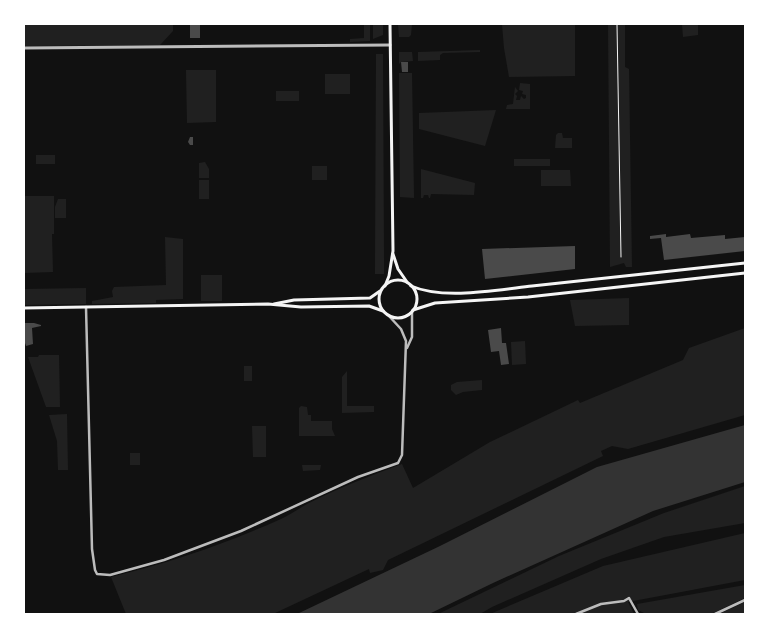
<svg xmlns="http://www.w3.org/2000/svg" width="769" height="638" viewBox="0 0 769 638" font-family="'Roboto Condensed',sans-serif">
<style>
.green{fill:#202020}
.water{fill:#333}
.building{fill:#4a4a4a}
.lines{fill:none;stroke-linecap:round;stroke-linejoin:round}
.path{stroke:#f5f5f5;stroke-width:1}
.minor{stroke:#bcbcbc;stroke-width:2.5}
.tertiary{stroke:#bcbcbc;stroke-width:3}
.secondary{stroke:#f5f5f5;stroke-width:3}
</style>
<rect width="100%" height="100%" fill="#111"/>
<g class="green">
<path d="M24,24H173V31L160,45L24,46Z"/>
<path d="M364,24H370V41L350,42V39L364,38Z"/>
<path d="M373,24H383V35L373,39Z"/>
<path d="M398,24H412L411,35L409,37H399Z"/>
<path d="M502,24H575V76L509,77L504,48Z"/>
<path d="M608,24H625V67L629,69L632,267H626L624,263L610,267Z"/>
<path d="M682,24H698V35L683,37Z"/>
<path d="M480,50V52L443,53L440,55V60L418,61V52Z"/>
<path d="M399,52H412L413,61L401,62L399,64Z"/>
<path d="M376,54H383L384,263V274H375Z"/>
<path d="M186,70H216V122L187,123Z"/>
<path d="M399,73H412L414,198L400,197Z"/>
<rect x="325" y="74" width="25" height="20"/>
<path d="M520,83L530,84V109H506L507,105L513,104L515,87L518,91L515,94L517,96L516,100H520L521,96L524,99L526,98V95L522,94L523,91L519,90Z"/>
<rect x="276" y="91" width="23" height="10"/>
<path d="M496,110L485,146L419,129V113Z"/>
<path d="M558,133H562L563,138H572V148H555L556,135Z"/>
<rect x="36" y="155" width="19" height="9"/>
<rect x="514" y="159" width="36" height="7"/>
<path d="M205,162L209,169V178H199V163Z"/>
<rect x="312" y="166" width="15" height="14"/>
<path d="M421,169L475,183L474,195L431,194L430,198H429L428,195H424L423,198H421Z"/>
<path d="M541,170H570L571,186H541Z"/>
<rect x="199" y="180" width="10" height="19"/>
<path d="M24,196H54V234H52L53,272L24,273Z"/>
<path d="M58,199H66V218H55V207Z"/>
<path d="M165,237L183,239V299L156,300V303L92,304V301L113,297L112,291L114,287L166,285Z"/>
<rect x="201" y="275" width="21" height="26"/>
<path d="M86,288V304L24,305V289Z"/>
<path d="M629,298V325L575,326L570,300Z"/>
<path d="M745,328V415L628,449L612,446L601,451L603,456L388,560L383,570L370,573L369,569L273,614H126L111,577C170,563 225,544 281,519C290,515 298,509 307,504C338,488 370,476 402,464L413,488L490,442L578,400L580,403L683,360L689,348Z"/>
<path d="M525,341L526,364L512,365L511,342Z"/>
<path d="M39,355H59L60,407H46L28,357H38Z"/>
<rect x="244" y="366" width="8" height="15"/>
<path d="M347,371V406H374V412L342,413V377Z"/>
<path d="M482,380V390L463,392L456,395L451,390V385L457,382Z"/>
<path d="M301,406L307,407L308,415H311V421H332V429L335,436H299V408Z"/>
<path d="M67,414L68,470H58L57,441L49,415Z"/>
<path d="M252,426H266V457H253Z"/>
<rect x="130" y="453" width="10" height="12"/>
<path d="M302,465H321L320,470L303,471Z"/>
<path d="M745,486V523L664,537L601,559L492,607L480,614H438L559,556L664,513Z"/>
<path d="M745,533V580L628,602L634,614H490L603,566Z"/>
<path d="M745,585V598L711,614H646L638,610L637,604Z"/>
<path d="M745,602V614H719Z"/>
</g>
<path class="water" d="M745,425V482L653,511L493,583L429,614H297L440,546L597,467Z"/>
<g class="building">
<rect x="190" y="24" width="10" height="14"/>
<path d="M401,62H408V72H402Z"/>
<path d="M190,137H193V145H190L188,142Z"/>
<path d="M666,234V237L690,234L691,238L725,235V239L745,237V251L664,260L661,238L650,239V236Z"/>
<path d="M575,246V269L485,279L482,249Z"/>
<path d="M24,323H34L41,325V326L32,328L33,344L26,346L24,340Z"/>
<path d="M501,328L502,343H506L509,364L501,365L499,351L491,352L488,330Z"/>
</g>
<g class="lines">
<path class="path" d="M617,24L621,257"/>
<g class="minor">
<path d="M86,307L92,549L95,570L97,574L110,575L164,560L241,531L358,477L398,463L402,455L406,341L401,329L388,315"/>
<path d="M407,348L412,337V311"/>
<path d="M576,614L601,604L624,601L629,598L638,614"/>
<path d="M715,614L745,600"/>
</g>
<path class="tertiary" d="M24,48L390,45"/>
<g class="secondary">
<path d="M393,254L398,269L407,282"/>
<circle cx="398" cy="299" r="19"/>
<path d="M385,286L389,276L393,251L390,24"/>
<path d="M411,286C443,300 497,290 532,286C603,279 674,271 745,263"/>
<path d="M274,304L294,300L370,298L380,291"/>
<path d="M24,308L268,304L301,307L369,306L383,311"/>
<path d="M413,310L435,303L528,297L745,273"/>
</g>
</g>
<rect width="769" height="638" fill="none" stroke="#ffffff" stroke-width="50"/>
</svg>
